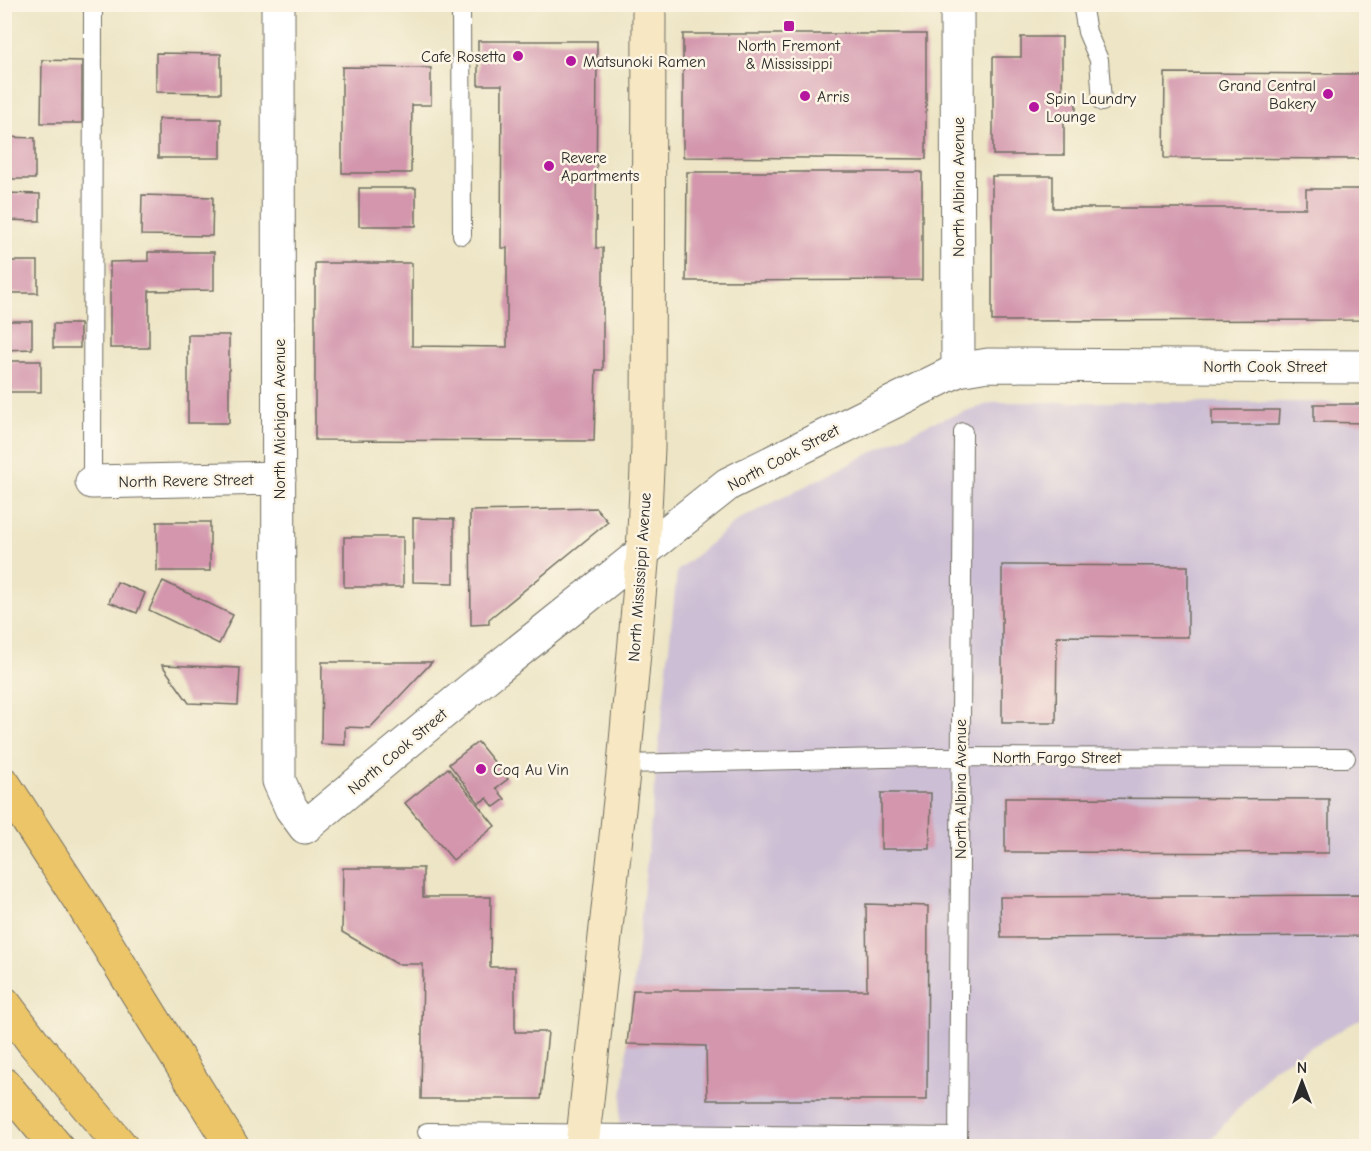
<svg xmlns="http://www.w3.org/2000/svg" width="1371" height="1151" viewBox="0 0 1371 1151" font-family="'Comic Neue',sans-serif">
<style>
.industrial{fill:#ccbed4}
.building{fill:#d396ad}
.lines{fill:none;stroke-linecap:round;stroke-linejoin:round}
.lane-casing{stroke:#6f6c61;stroke-width:20}
.street-casing{stroke:#6f6c61;stroke-width:35}
.secondary-casing{stroke:#6f6c61;stroke-width:35}
.highway-casing{stroke:#6f6c61;stroke-width:35}
.lane{stroke:#fff;stroke-width:18}
.street{stroke:#fff;stroke-width:33}
.secondary{stroke:#f7e8c3;stroke-width:33}
.highway{stroke:#ecc569;stroke-width:33}
.poi-dot{fill:#b5179e;stroke:#fcf5e5;stroke-width:2}
.labels{text-anchor:middle;stroke-width:5;stroke-linejoin:round;paint-order:stroke}
.poi-label{font-size:16px;fill:#2b2b2b;stroke:#fcf5e5;text-anchor:start}
.street-label{font-size:16px;fill:#2b2b2b;stroke:#fcf5e5}
</style>
<rect width="100%" height="100%" fill="#fcf5e5"/>
<filter id="ink" filterUnits="userSpaceOnUse"><feTurbulence type="fractalNoise" baseFrequency=".0167" numOctaves="2"/><feDisplacementMap in="SourceGraphic" scale="12" xChannelSelector="R" yChannelSelector="G"/><feConvolveMatrix kernelMatrix="1 2 1 2 8 2 1 2 1" color-interpolation-filters="sRGB"/></filter>
<filter id="wash" filterUnits="userSpaceOnUse"><feTurbulence type="fractalNoise" baseFrequency=".008" numOctaves="4" result="noise"/><feDisplacementMap in="SourceGraphic" scale="24" xChannelSelector="R" yChannelSelector="G"/><feGaussianBlur stdDeviation="1.35" result="paint"/><feColorMatrix in="noise" values="0 0 0 0 0 0 0 0 0 0 0 0 0 0 0 0 0 1.4 0 .05"/><feComposite in="paint" operator="in"/></filter>
<g filter="url(#wash)">
<rect width="100%" height="100%" fill="#ede5c5"/>
<path class="industrial" d="M995,402H1366V1016L1274,1068L1205,1146H617L677,571L738,520L930,423Z"/>
<g id="blocks">
<g class="building">
<path d="M683,34H926V159L683,157Z"/>
<path d="M1021,37H1062V94H1076V119H1064V155H993V57H1021Z"/>
<path d="M478,41H597L596,248H603V370H596L594,441L315,440V263H412V346L507,347V248H501L502,85H478Z"/>
<path d="M156,53L221,54V93L156,92Z"/>
<path d="M42,60L82,61V123H41Z"/>
<path d="M342,67L431,68V105H412L411,173H342Z"/>
<path d="M1165,73L1366,74V159L1164,158Z"/>
<rect x="158" y="119" width="63" height="39"/>
<path d="M4,137L35,138V179H4Z"/>
<path d="M687,172H922V280L686,281Z"/>
<path d="M992,176H1053V208H1306V189H1366V320L992,321Z"/>
<rect x="359" y="188" width="57" height="38"/>
<path d="M4,193L40,194V221L4,220Z"/>
<path d="M142,195L213,197L212,236L141,235Z"/>
<path d="M148,252H214V290L149,291V348H110V262L148,261Z"/>
<rect x="4" y="261" width="34" height="32"/>
<path d="M4,321H32V349L4,350Z"/>
<rect x="53" y="324" width="27" height="24"/>
<rect x="188" y="335" width="41" height="88"/>
<rect x="4" y="361" width="37" height="31"/>
<path d="M1314,404H1366V423L1314,422Z"/>
<path d="M1212,410H1279L1278,425H1212Z"/>
<path d="M596,508L608,522L489,619V624L471,625L470,511Z"/>
<path d="M413,518L454,519V583L413,582Z"/>
<rect x="157" y="522" width="53" height="49"/>
<rect x="344" y="537" width="59" height="50"/>
<path d="M1002,565L1188,566V637L1057,636L1056,723H1002Z"/>
<path d="M163,581L233,615L219,644L149,610Z"/>
<path d="M117,582L145,593L137,613L109,602Z"/>
<path d="M322,662H432L370,728L345,727V745L321,744Z"/>
<path d="M162,665L240,668L238,705L189,703Z"/>
<path d="M478,742L508,779L496,788L505,799L494,807L487,798L479,803L449,764Z"/>
<path d="M448,768L495,826L453,860L405,803Z"/>
<path d="M881,793H931L930,849H881Z"/>
<path d="M1005,798L1329,799V853L1005,852Z"/>
<path d="M343,868H423V897H491L490,967H515V1032H548L541,1099H421L423,964H397L342,932Z"/>
<path d="M1366,895V936L1001,938L1000,897Z"/>
<path d="M866,904L928,906L927,1100H707L706,1046L627,1044L633,990H867Z"/>
</g>
</g>
</g>
<g filter="url(#ink)">
<use href="#blocks" fill-opacity="0" stroke="#6f6c61" stroke-width="1.5"/>
<g class="lines">
<g class="lane-casing">
<g id="lane">
<path d="M461,4L462,235"/>
<path d="M1082,4L1087,32L1099,60L1102,102"/>
<path d="M92,482L93,4"/>
<path d="M624,764L929,757L1346,758"/>
<path d="M427,1132L958,1137"/>
<path d="M958,1146L963,432"/>
</g>
</g>
<g class="street-casing">
<g id="street">
<path d="M278,4L279,781L291,808L305,827L475,686L728,484L958,370L988,365L1366,367"/>
<path d="M957,4L958,370"/>
<path d="M92,482L279,478"/>
</g>
</g>
<g class="secondary-casing">
<path id="secondary" d="M582,1146L624,764L643,552L648,448L649,4"/>
</g>
<g class="highway-casing">
<g id="highway">
<path d="M4,784L84,907L232,1146"/>
<path d="M4,1003L34,1043L121,1146"/>
<path d="M4,1084L56,1146"/>
</g>
</g>
<use href="#lane" class="lane"/>
<use href="#street" class="street"/>
<use href="#secondary" class="secondary"/>
<use href="#highway" class="highway"/>
</g>
</g>
<g class="poi-dot">
<rect x="783" y="20" width="12" height="12" rx="3"/>
<circle cx="518" cy="56" r="6"/>
<circle cx="571" cy="61" r="6"/>
<circle cx="1328" cy="94" r="6"/>
<circle cx="805" cy="96" r="6"/>
<circle cx="1034" cy="107" r="6"/>
<circle cx="549" cy="166" r="6"/>
<circle cx="481" cy="769" r="6"/>
</g>
<g class="labels">
<g class="poi-label">
<text x="789" y="51" text-anchor="middle">North Fremont<tspan x="789" dy="18">&amp; Mississippi</tspan></text>
<text x="506" y="62" text-anchor="end">Cafe Rosetta</text>
<text x="583" y="67">Matsunoki Ramen</text>
<text x="1316" y="91" text-anchor="end">Grand Central<tspan x="1316" dy="18">Bakery</tspan></text>
<text x="817" y="102">Arris</text>
<text x="1046" y="104">Spin Laundry<tspan x="1046" dy="18">Lounge</tspan></text>
<text x="561" y="163">Revere<tspan x="561" dy="18">Apartments</tspan></text>
<text x="493" y="775">Coq Au Vin</text>
</g>
<g class="street-label">
<text transform="translate(958 187) rotate(-90)" y="6">North Albina Avenue</text>
<text x="1265" y="372">North Cook Street</text>
<text transform="translate(279 419) rotate(-90)" y="6">North Michigan Avenue</text>
<text transform="translate(783 457) rotate(-28)" y="6">North Cook Street</text>
<text transform="translate(186 480) rotate(-1)" y="6">North Revere Street</text>
<text transform="translate(639 577) rotate(-86)" y="6">North Mississippi Avenue</text>
<text transform="translate(397 751) rotate(-40)" y="6">North Cook Street</text>
<text x="1057" y="763">North Fargo Street</text>
<text transform="translate(960 789) rotate(-90)" y="6">North Albina Avenue</text>
</g>
</g>
<rect width="1371" height="1151" fill="none" stroke="#fcf5e5" stroke-width="24"/>
<g transform="translate(1302 1082)" stroke="#fcf5e5" stroke-width="4.5" paint-order="stroke">
<path d="M0-4.5L10 22L0 15L-10 22Z" fill="#2b2b2b"/>
<text y="-9" font-size="16" font-weight="bold" text-anchor="middle" fill="#2b2b2b">N</text>
</g>
</svg>
